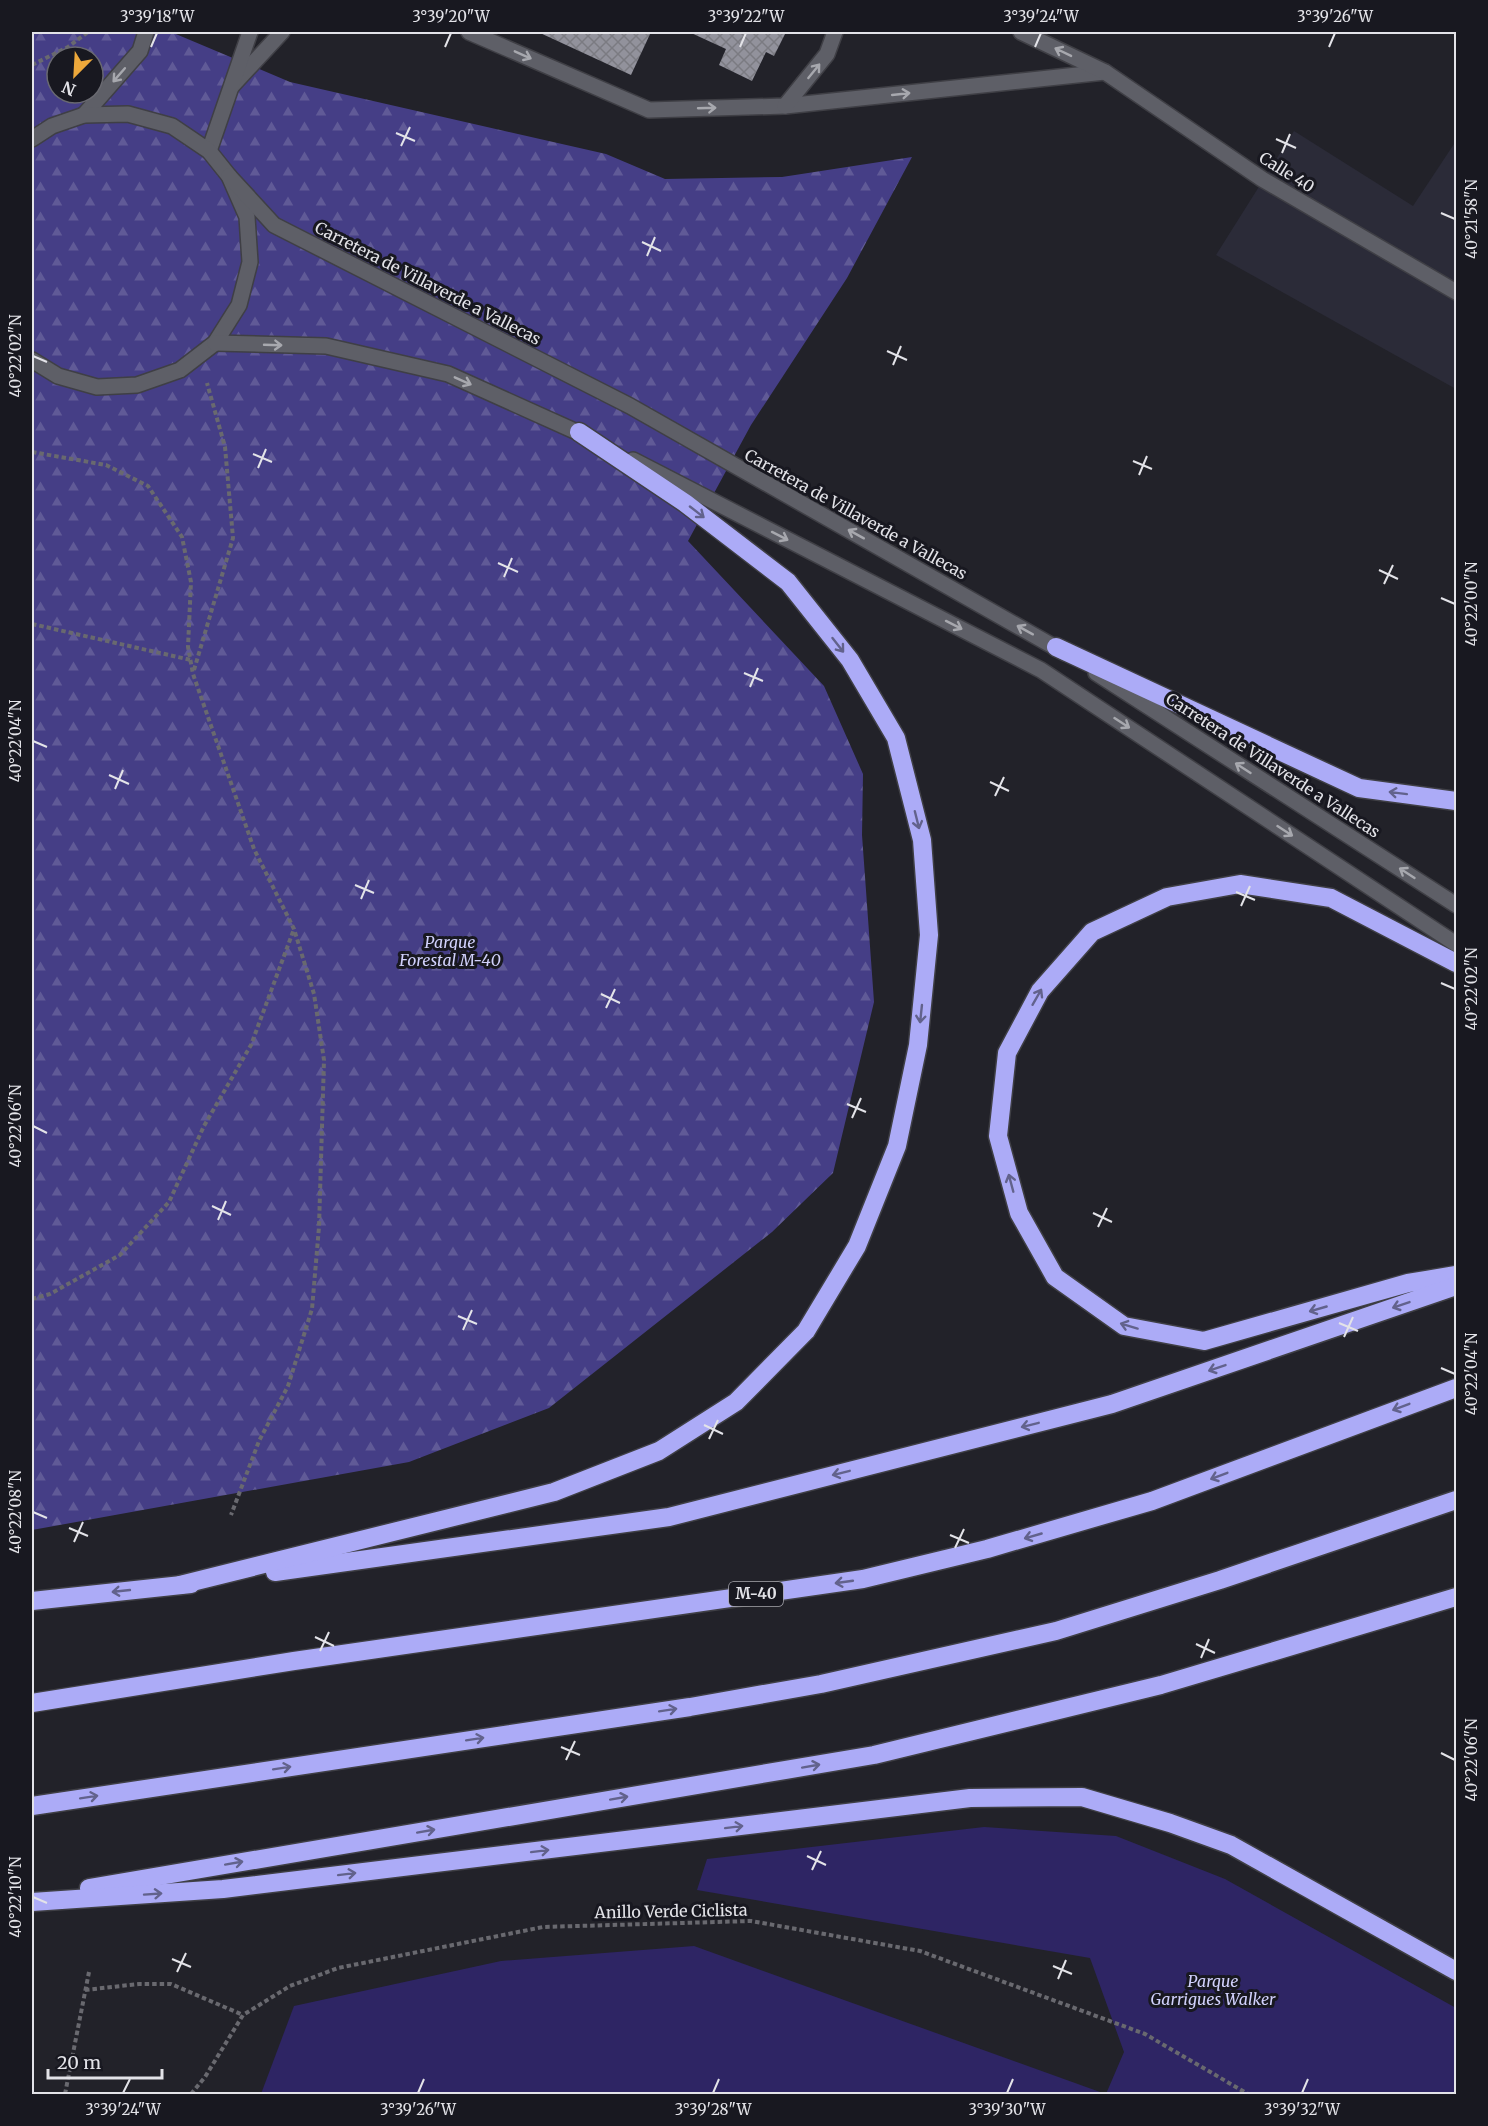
<svg xmlns="http://www.w3.org/2000/svg" width="1488" height="2126" viewBox="0 0 1488 2126" font-family="Merriweather,serif">
<style>
.built{fill:#2b2b38}
.forest{fill:url(#forest-firs);fill-rule:evenodd}
.park{fill:#2e2564}
.building{fill:url(#building-cross-hatch)}
.lines{fill:none;stroke-linecap:round;stroke-linejoin:round}
.service-casing{stroke:#3f3f45;stroke-width:18}
.minor-casing{stroke:#3f3f45;stroke-width:18}
.secondary-casing{stroke:#3f3f45;stroke-width:18}
.motorway-casing{stroke:#3f3f45;stroke-width:21}
.path{stroke:#69696f;stroke-width:4;stroke-dasharray:4.5 3;stroke-linecap:butt}
.service{stroke:#5e5f67;stroke-width:15}
.minor{stroke:#5e5f67;stroke-width:15}
.secondary{stroke:#5e5f67;stroke-width:15}
.motorway{stroke:#acabf7;stroke-width:18}
.oneway{stroke:#a7a8ae}
.oneway2{stroke:#62628c}
.ticks{fill:none;stroke:#e3e3e8;stroke-width:2}
.labels{text-anchor:middle;stroke-width:6;stroke-linejoin:round;paint-order:stroke}
.shield{fill:#181820;stroke:#a6a6ac;stroke-width:1.5}
.shield-label{font-size:15px;font-weight:bold;fill:#e3e3e8}
.street-label{font-size:16px;fill:#e3e3e8;stroke:#181820}
.park-label{font-size:16px;font-style:italic;fill:#d1d1fc;stroke:#181820}
.neatline{fill:none;stroke:#e3e3e8;stroke-width:2}
.ticks-label{font-size:15px;text-anchor:middle;fill:#e3e3e8}
</style>
<defs>
<pattern id="forest-firs" width="22" height="20" patternUnits="userSpaceOnUse" patternTransform="scale(1.5)"><rect width="22" height="20" fill="#453e86"/><path d="M5 1l3.5 6h-7zM16 11l3.5 6h-7z" fill="#605a97"/></pattern>
<pattern id="building-cross-hatch" width="8" height="8" patternUnits="userSpaceOnUse" patternTransform="scale(1.5)"><rect width="8" height="8" fill="#92929c"/><path d="M0 0l8 8M0 8l8-8" fill="none" stroke="#7b7b82"/></pattern>
</defs>
<rect width="100%" height="100%" fill="#222229"/>
<path class="built" d="M1294,131L1413,206L1456,141V389L1216,255Z"/>
<path class="forest" d="M32,32H171L290,82L606,154L665,179L782,177L912,157L847,278L751,425L688,541L824,686L863,774L862,835L874,1002L833,1173L772,1232L549,1408L409,1462L32,1530ZM57,57H93V93H57Z"/>
<g class="park">
<path d="M984,1827L1116,1836L1225,1879L1456,2008V2094H1106L1124,2052L1090,1958L697,1890L707,1859Z"/>
<path d="M694,1946L1100,2092L1099,2094H261L294,2006L501,1961Z"/>
</g>
<g class="building">
<path d="M538,32H651L631,75Z"/>
<path d="M689,32H786L774,56L766,52L752,81L719,65L726,49Z"/>
</g>
<g class="lines">
<g class="service-casing">
<path id="service" d="M232,86L282,32"/>
</g>
<g class="minor-casing">
<g id="minor">
<path d="M469,32L649,110L785,106L1105,72"/>
<path d="M1021,32L1105,72L1262,179L1456,292"/>
<path d="M785,106L827,54L835,32"/>
<path d="M84,115L140,51L146,32"/>
<path d="M209,151L250,32"/>
</g>
</g>
<g class="secondary-casing">
<g id="secondary">
<path d="M32,139L52,126L84,115L128,114L172,126L209,151L229,176L247,217L250,262L239,305L215,343L180,370L137,385L97,387L58,376L32,360"/>
<path d="M229,176L274,225L630,406L1065,653"/>
<path d="M215,343L326,346L448,374L588,437"/>
<path d="M633,460L1041,670L1456,944"/>
<path d="M1096,673L1456,905"/>
</g>
</g>
<g class="motorway-casing">
<g id="motorway">
<path d="M1056,647L1359,788L1456,801"/>
<path d="M1456,963L1331,898L1240,884L1167,897L1092,932L1040,991L1007,1053L998,1136L1019,1213L1055,1277L1124,1326L1204,1341L1408,1283L1456,1275"/>
<path d="M275,1572L669,1517L1112,1404L1456,1286"/>
<path d="M180,1585L554,1492L659,1451L736,1402L806,1331L857,1246L897,1146L918,1045L929,935L922,840L896,738L850,660L788,582L685,503L579,432"/>
<path d="M32,1601L191,1584"/>
<path d="M32,1703L294,1661L863,1579L987,1549L1152,1501L1456,1388"/>
<path d="M32,1806L690,1707L821,1684L1056,1631L1220,1580L1456,1500"/>
<path d="M89,1888L874,1755L1161,1685L1456,1597"/>
<path d="M32,1902L223,1889L970,1798L1082,1797L1170,1823L1231,1845L1456,1971"/>
</g>
</g>
<g class="path">
<path d="M32,65L68,47L88,32"/>
<path d="M32,452L106,465L148,486L182,537L191,582L188,647L193,674L254,849L294,929L314,994L324,1060L319,1227L312,1309L288,1386L259,1441L231,1515"/>
<path d="M32,624L191,660"/>
<path d="M194,670L233,538L225,447L207,383"/>
<path d="M32,1299L50,1294L120,1255L169,1202L204,1126L251,1045L294,929"/>
<path d="M85,1990L139,1984H171L243,2015"/>
<path d="M65,2094L89,1972"/>
<path d="M191,2094L205,2077L243,2015L290,1986L338,1968L543,1927L751,1921L920,1951L1145,2034L1248,2094"/>
</g>
<use href="#service" class="service"/>
<use href="#minor" class="minor"/>
<use href="#secondary" class="secondary"/>
<use href="#motorway" class="motorway"/>
</g>
<defs><path id="oneway-shaft" d="M-6 0H5M1.5-3L5.5 0L1.5 3" fill="none" stroke-width="1.6" stroke-linecap="round" stroke-linejoin="round" transform="scale(1.5)"/></defs>
<g class="oneway">
<use href="#oneway-shaft" transform="translate(1063 52) rotate(-154)"/>
<use href="#oneway-shaft" transform="translate(523 55) rotate(24)"/>
<use href="#oneway-shaft" transform="translate(814 71) rotate(-51)"/>
<use href="#oneway-shaft" transform="translate(119 75) rotate(131)"/>
<use href="#oneway-shaft" transform="translate(901 94) rotate(-6)"/>
<use href="#oneway-shaft" transform="translate(707 108) rotate(-2)"/>
<use href="#oneway-shaft" transform="translate(273 345) rotate(2)"/>
<use href="#oneway-shaft" transform="translate(463 381) rotate(24)"/>
<use href="#oneway-shaft" transform="translate(856 534) rotate(-151)"/>
<use href="#oneway-shaft" transform="translate(780 536) rotate(27)"/>
<use href="#oneway-shaft" transform="translate(954 625) rotate(27)"/>
<use href="#oneway-shaft" transform="translate(1025 630) rotate(-151)"/>
<use href="#oneway-shaft" transform="translate(1122 723) rotate(33)"/>
<use href="#oneway-shaft" transform="translate(1243 768) rotate(-147)"/>
<use href="#oneway-shaft" transform="translate(1285 831) rotate(33)"/>
<use href="#oneway-shaft" transform="translate(1407 873) rotate(-147)"/>
</g>
<g class="oneway2">
<use href="#oneway-shaft" transform="translate(697 512) rotate(38)"/>
<use href="#oneway-shaft" transform="translate(838 645) rotate(52)"/>
<use href="#oneway-shaft" transform="translate(1398 793) rotate(-173)"/>
<use href="#oneway-shaft" transform="translate(917 820) rotate(76)"/>
<use href="#oneway-shaft" transform="translate(1037 997) rotate(-60)"/>
<use href="#oneway-shaft" transform="translate(921 1014) rotate(96)"/>
<use href="#oneway-shaft" transform="translate(1011 1183) rotate(-105)"/>
<use href="#oneway-shaft" transform="translate(1401 1305) rotate(161)"/>
<use href="#oneway-shaft" transform="translate(1318 1309) rotate(164)"/>
<use href="#oneway-shaft" transform="translate(1129 1326) rotate(-163)"/>
<use href="#oneway-shaft" transform="translate(1217 1368) rotate(161)"/>
<use href="#oneway-shaft" transform="translate(1401 1407) rotate(159)"/>
<use href="#oneway-shaft" transform="translate(1030 1425) rotate(166)"/>
<use href="#oneway-shaft" transform="translate(841 1473) rotate(166)"/>
<use href="#oneway-shaft" transform="translate(1219 1476) rotate(159)"/>
<use href="#oneway-shaft" transform="translate(1033 1536) rotate(164)"/>
<use href="#oneway-shaft" transform="translate(844 1582) rotate(172)"/>
<use href="#oneway-shaft" transform="translate(121 1591) rotate(174)"/>
<use href="#oneway-shaft" transform="translate(668 1710) rotate(-9)"/>
<use href="#oneway-shaft" transform="translate(475 1739) rotate(-9)"/>
<use href="#oneway-shaft" transform="translate(811 1766) rotate(-10)"/>
<use href="#oneway-shaft" transform="translate(282 1768) rotate(-9)"/>
<use href="#oneway-shaft" transform="translate(89 1797) rotate(-9)"/>
<use href="#oneway-shaft" transform="translate(619 1798) rotate(-10)"/>
<use href="#oneway-shaft" transform="translate(734 1827) rotate(-7)"/>
<use href="#oneway-shaft" transform="translate(426 1831) rotate(-10)"/>
<use href="#oneway-shaft" transform="translate(540 1851) rotate(-7)"/>
<use href="#oneway-shaft" transform="translate(234 1863) rotate(-10)"/>
<use href="#oneway-shaft" transform="translate(347 1874) rotate(-7)"/>
<use href="#oneway-shaft" transform="translate(153 1894) rotate(-4)"/>
</g>
<path class="ticks" d="M151,47L157,33M445,47L451,33M740,47L746,33M1035,47L1041,33M1329,47L1335,33M396,133L415,141M1276,139L1296,148M401,146L410,127M1282,153L1290,134M1441,213L1455,219M642,242L661,251M647,256L655,237M887,351L907,360M33,356L47,362M893,365L901,346M253,454L272,462M1133,461L1152,469M258,468L266,449M1139,475L1147,456M498,563L518,572M1379,570L1398,579M504,577L512,558M1384,584L1393,565M1441,598L1455,604M744,673L763,681M750,687L758,668M33,741L47,747M109,775L129,784M990,782L1009,791M115,789L123,770M995,796L1004,777M355,885L374,893M1236,892L1255,900M361,899L369,880M1241,906L1250,886M1441,983L1455,989M601,994L620,1003M606,1008L615,989M847,1104L866,1112M852,1118L861,1098M33,1126L47,1133M212,1206L231,1215M1093,1213L1112,1222M218,1220L226,1201M1098,1227L1107,1208M458,1316L477,1324M1339,1323L1358,1331M463,1330L472,1310M1344,1337L1353,1317M1441,1368L1455,1374M704,1425L723,1434M709,1439L718,1420M33,1512L47,1518M69,1528L88,1536M950,1535L969,1543M74,1542L83,1522M955,1548L964,1529M315,1637L334,1646M1196,1644L1215,1653M320,1651L329,1632M1201,1658L1209,1639M561,1747L580,1755M1441,1753L1455,1760M566,1760L575,1741M807,1856L826,1865M812,1870L821,1851M33,1897L47,1903M172,1959L191,1967M1053,1966L1072,1974M177,1972L186,1953M1058,1979L1066,1960M123,2093L130,2079M418,2093L424,2079M713,2093L719,2079M1007,2093L1013,2079M1302,2093L1308,2079"/>
<g class="labels">
<rect class="shield" x="729" y="1582" width="54" height="24" rx="4.5"/>
<g class="shield-label">
<text x="756" y="1599">M-40</text>
</g>
<g class="street-label">
<text transform="translate(1287 172) rotate(32)" y="6">Calle 40</text>
<text transform="translate(428 283) rotate(27)" y="6">Carretera de Villaverde a Vallecas</text>
<text transform="translate(856 514) rotate(29)" y="6">Carretera de Villaverde a Vallecas</text>
<text transform="translate(1273 765) rotate(33)" y="6">Carretera de Villaverde a Vallecas</text>
<text transform="translate(671 1911) rotate(-1)" y="6">Anillo Verde Ciclista</text>
</g>
<g class="park-label">
<text x="450" y="948">Parque<tspan x="450" dy="18">Forestal M-40</tspan></text>
<text x="1213" y="1987">Parque<tspan x="1213" dy="18">Garrigues Walker</tspan></text>
</g>
</g>
<rect width="1488" height="2126" fill="none" stroke="#181820" stroke-width="66"/>
<g transform="translate(75 75) rotate(204)"><circle r="28" fill="#181820" stroke="#696970" stroke-width="1.5"/>
<path d="M0-4.5L10 22L0 15L-10 22Z" fill="#eda83b"/>
<text y="-9" font-size="16" font-weight="bold" text-anchor="middle" fill="#e3e3e8">N</text>
</g>
<path d="M48 2069v9h114v-9" fill="none" stroke="#e3e3e8" stroke-width="3"/>
<text x="57" y="2069" font-size="18" fill="#e3e3e8" stroke="#181820" stroke-width="4.5" paint-order="stroke">20 m</text>
<rect x="33" y="33" width="1422" height="2060" class="neatline"/>
<g class="ticks-label">
<text x="157" y="22">3°39'18"W</text>
<text x="451" y="22">3°39'20"W</text>
<text x="746" y="22">3°39'22"W</text>
<text x="1041" y="22">3°39'24"W</text>
<text x="1335" y="22">3°39'26"W</text>
<text transform="translate(1472 219) rotate(-90)" y="5">40°21'58"N</text>
<text transform="translate(16 356) rotate(-90)" y="5">40°22'02"N</text>
<text transform="translate(1472 604) rotate(-90)" y="5">40°22'00"N</text>
<text transform="translate(16 741) rotate(-90)" y="5">40°22'04"N</text>
<text transform="translate(1472 989) rotate(-90)" y="5">40°22'02"N</text>
<text transform="translate(16 1126) rotate(-90)" y="5">40°22'06"N</text>
<text transform="translate(1472 1374) rotate(-90)" y="5">40°22'04"N</text>
<text transform="translate(16 1512) rotate(-90)" y="5">40°22'08"N</text>
<text transform="translate(1472 1760) rotate(-90)" y="5">40°22'06"N</text>
<text transform="translate(16 1897) rotate(-90)" y="5">40°22'10"N</text>
<text x="123" y="2115">3°39'24"W</text>
<text x="418" y="2115">3°39'26"W</text>
<text x="713" y="2115">3°39'28"W</text>
<text x="1007" y="2115">3°39'30"W</text>
<text x="1302" y="2115">3°39'32"W</text>
</g>
</svg>
